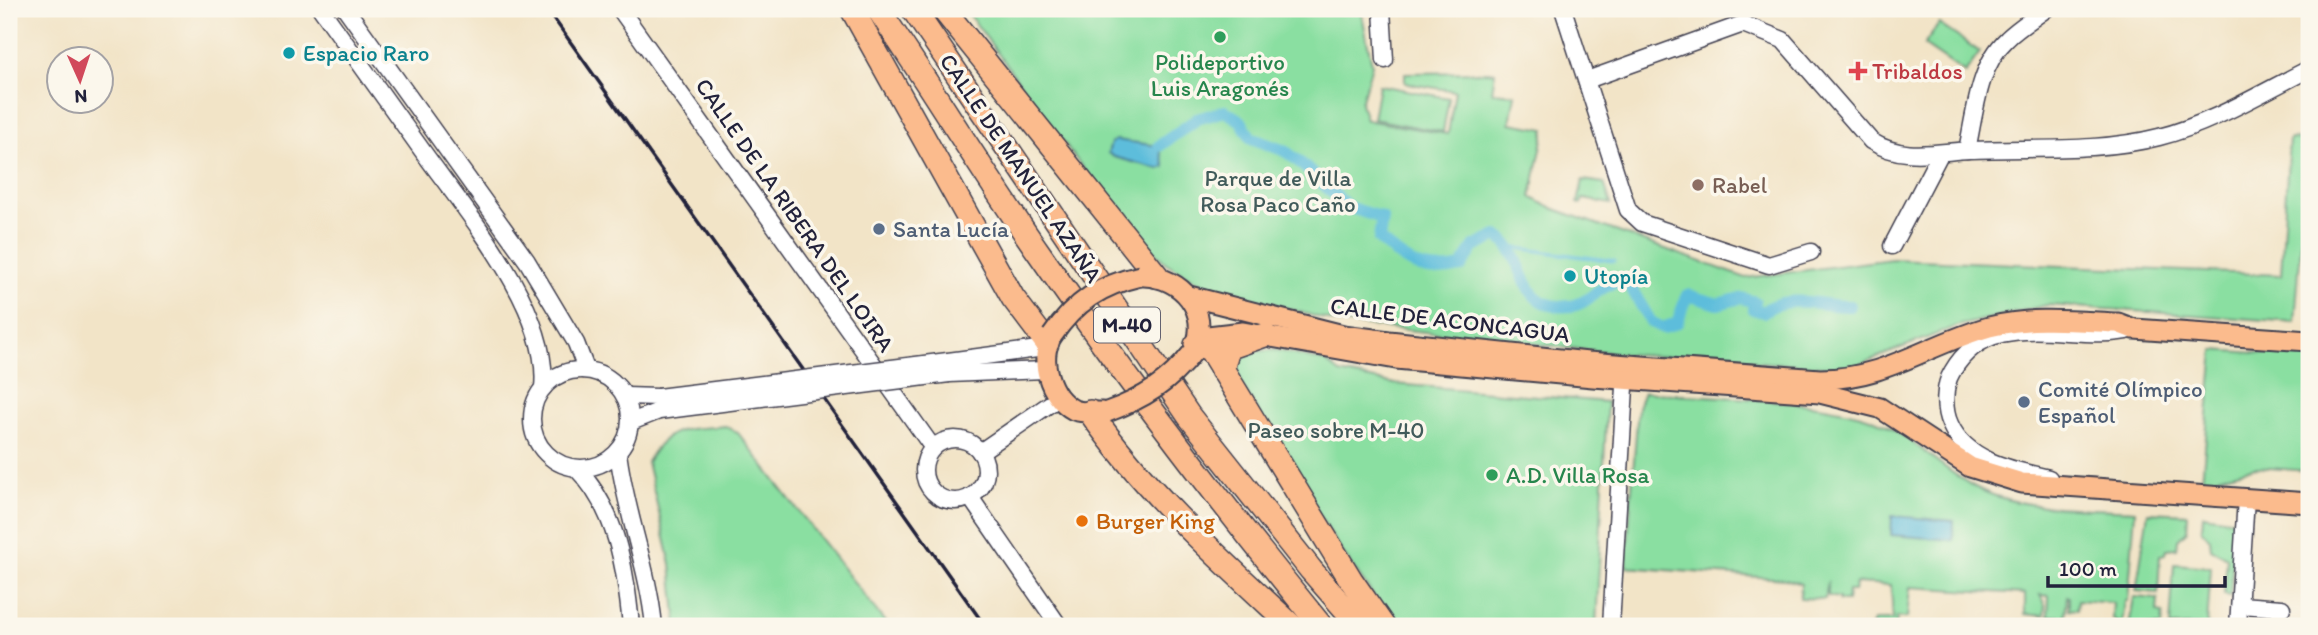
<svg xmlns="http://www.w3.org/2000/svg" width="2318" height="635" viewBox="0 0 2318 635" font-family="Itim,sans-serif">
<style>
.green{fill:#8adfa1;stroke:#56806e;stroke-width:2}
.water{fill:#5dbddb;stroke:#40708b;stroke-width:2}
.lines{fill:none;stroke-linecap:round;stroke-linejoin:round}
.stream{stroke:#5dbddb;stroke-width:3.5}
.canal{stroke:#5dbddb;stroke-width:12}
.minor-casing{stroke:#413f50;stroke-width:19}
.major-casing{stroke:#413f50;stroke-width:23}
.highway-casing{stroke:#413f50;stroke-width:26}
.minor{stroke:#fff;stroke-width:16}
.major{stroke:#fbbb8d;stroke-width:19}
.highway{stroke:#fbbb8d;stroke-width:23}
.rail{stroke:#22223b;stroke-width:3.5}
.minor-bridge-casing{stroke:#413f50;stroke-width:19;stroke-linecap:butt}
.major-bridge-casing{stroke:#413f50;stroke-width:23;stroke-linecap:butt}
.minor-bridge{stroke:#fff;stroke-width:16}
.major-bridge{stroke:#fbbb8d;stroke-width:19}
.leisure-dot{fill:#2e9e5b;stroke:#fbf7ec;stroke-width:2.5}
.culture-dot{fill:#0f9aa8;stroke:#fbf7ec;stroke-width:2.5}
.health-dot{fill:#e0444e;stroke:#fbf7ec;stroke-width:2.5}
.education-dot{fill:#8d6e63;stroke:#fbf7ec;stroke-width:2.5}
.service-dot{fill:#5c6f8a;stroke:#fbf7ec;stroke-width:2.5}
.food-dot{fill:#e8710a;stroke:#fbf7ec;stroke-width:2.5}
.labels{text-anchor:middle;stroke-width:7;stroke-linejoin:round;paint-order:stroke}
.shield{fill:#fbf7ec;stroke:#636270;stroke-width:2}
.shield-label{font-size:21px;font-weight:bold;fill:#22223b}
.culture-label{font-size:23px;fill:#0d838f;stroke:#fbf7ec;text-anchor:start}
.leisure-label{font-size:23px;fill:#27864d;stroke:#fbf7ec}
.health-label{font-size:23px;fill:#be3a42;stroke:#fbf7ec;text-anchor:start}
.street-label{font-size:23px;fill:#22223b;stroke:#fbf7ec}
.park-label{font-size:23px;fill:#415b5a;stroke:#fbf7ec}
.education-label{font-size:23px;fill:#785e54;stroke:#fbf7ec;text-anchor:start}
.service-label{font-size:23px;fill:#4e5e75;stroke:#fbf7ec;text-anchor:start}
.food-label{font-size:23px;fill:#c56008;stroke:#fbf7ec;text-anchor:start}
</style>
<rect width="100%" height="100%" fill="#fbf7ec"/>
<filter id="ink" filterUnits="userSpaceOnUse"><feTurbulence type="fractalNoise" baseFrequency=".0143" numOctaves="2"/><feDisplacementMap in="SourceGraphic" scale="14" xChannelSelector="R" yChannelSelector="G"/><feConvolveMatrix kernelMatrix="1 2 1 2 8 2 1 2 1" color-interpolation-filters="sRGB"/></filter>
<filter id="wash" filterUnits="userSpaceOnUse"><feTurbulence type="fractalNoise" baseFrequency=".00686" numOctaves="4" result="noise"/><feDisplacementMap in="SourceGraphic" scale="28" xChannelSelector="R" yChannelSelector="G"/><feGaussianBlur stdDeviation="1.57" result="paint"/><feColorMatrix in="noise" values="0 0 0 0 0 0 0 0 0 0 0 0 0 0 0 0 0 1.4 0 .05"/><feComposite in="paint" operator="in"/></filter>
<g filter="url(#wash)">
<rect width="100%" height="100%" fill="#f2e4c7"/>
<g class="green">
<path d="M965,9H1361L1372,65L1361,103L1366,120L1448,134L1455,91L1405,83V73L1495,72L1492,92L1515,94L1510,123L1545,129L1531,197L1549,207L1746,278L1892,259L2281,275L2289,139L2309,140L2295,322L2047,305L1957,326L1850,368L1624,354L1335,322L1204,285L1166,263L1125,225Z"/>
<path d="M1939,24L1980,52L1965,73L1924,45Z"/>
<path d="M1379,85L1449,98L1443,132L1373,119Z"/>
<path d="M1583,180L1604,183L1611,204L1583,199L1581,204L1578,203Z"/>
<path d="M1277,350L1326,362L1340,373L1395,384L1607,402L1596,626H1395L1338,546L1236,376V352Z"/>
<path d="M2214,350L2309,357V471L2255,467L2202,481Z"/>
<path d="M1644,392C1712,398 1796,397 1861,415C1904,427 1935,465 1973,486C2019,512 2084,507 2135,511L2128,601H2125L2122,626H2116V620L2112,619L2113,603L2078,600L2077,610L2069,609V597L2067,596L2065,617L2048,616L2049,596L2040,595L2045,605L2044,616L2025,614V594L1910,587L1907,618L1897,617L1896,626H1872L1874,620H1893L1891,585L1856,583L1854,591H1848L1847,601H1839V598L1828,596V581L1825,599L1800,598L1801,584L1786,579L1626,567L1638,407Z"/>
<path d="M726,426L738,433L888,626H677L671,564L647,462C669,423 687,430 726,426Z"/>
<path d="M2148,512L2188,514L2187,531L2178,540L2177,548L2167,549L2166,554L2160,555L2158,593L2136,591Z"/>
<path d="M2203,515L2236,520L2230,596L2224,595L2227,557L2211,549L2210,539L2202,530Z"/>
<path d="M2174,564L2211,567L2207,626H2170Z"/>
<path d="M2134,597L2158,599L2157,612L2163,613L2162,626H2129Z"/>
</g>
<g class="water">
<path d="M1116,140L1159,146L1165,167L1159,169L1114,157L1108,153L1111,143Z"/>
<path d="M1892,516L1954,521L1953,540L1891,535Z"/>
</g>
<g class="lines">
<path class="stream" d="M1509,247L1614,261"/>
<path class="canal" d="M1159,146L1197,119L1225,111L1241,121L1251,138L1285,151L1297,160L1348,207L1382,218L1379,239C1405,263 1424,276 1461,267L1474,247L1497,236C1529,255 1515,312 1570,306C1592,304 1604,276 1628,283L1651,322L1663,328L1677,323L1687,295L1718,304L1741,298L1755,302L1753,309L1763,312C1786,292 1824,307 1850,306"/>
</g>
</g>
<g filter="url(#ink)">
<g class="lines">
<g class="minor-casing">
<g id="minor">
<path d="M321,9C355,57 390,105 424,153C467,213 551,311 543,388"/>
<path d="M346,9L527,261L576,343L586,369"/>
<path d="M620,9L933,448"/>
<path d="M1382,9L1385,60"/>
<path d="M1563,9L1628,210L1642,223L1769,265L1811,252"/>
<path d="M1587,80L1743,24L1783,40L1871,141C1902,161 1935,152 1969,150C2032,147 2097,153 2159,137C2211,124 2261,93 2309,69"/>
<path d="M1967,150C1975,114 1978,66 2007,39C2018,28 2033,19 2046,9"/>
<path d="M1892,246L1940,154"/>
<path d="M948,361L1045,348"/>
<circle cx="581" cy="419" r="49"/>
<path d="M949,374L1045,370"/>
<path d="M626,396L658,397"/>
<path d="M631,422L659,411"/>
<circle cx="955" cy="470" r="31"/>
<path d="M618,452C625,511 648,566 654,626"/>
<path d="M980,452L1060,397"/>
<path d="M576,468C617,509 626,571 631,626"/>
<path d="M2049,478C2013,470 1966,461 1950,424C1943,409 1944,385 1952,372C1992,302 2075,346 2134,329"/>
<path d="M970,497L1059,626"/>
<path d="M2240,605L2282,608"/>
<path d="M1611,626L1626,370"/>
<path d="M2238,626L2246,498"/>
</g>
</g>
<g class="major-casing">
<g id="major">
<path d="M1144,276C1182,277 1210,311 1195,348"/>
<path d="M1189,296L1343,335L1389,341L1588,362L1820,379C1886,379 1928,344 1989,327C2032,316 2075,321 2118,323L2134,329L2309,341"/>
<path d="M1052,336C1038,358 1049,397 1074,410C1082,413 1094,412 1102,412"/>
<path d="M1199,337L1243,332L1396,359L1593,377L1820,393L1880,408L1970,467L2022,483L2309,503"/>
</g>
</g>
<g class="highway-casing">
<g id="highway">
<path d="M852,9L1013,298L1047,343"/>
<path d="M878,9C933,90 983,173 1039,253C1128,382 1222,505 1321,626"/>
<path d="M913,9L1189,416L1311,570L1360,626"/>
<path d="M943,9L1157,276"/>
<path d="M1196,345L1210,349L1351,580L1383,626"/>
<path d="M1222,370L1228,348L1265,335"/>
<path d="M1090,412C1146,493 1221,560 1292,626"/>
</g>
</g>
<use href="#minor" class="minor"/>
<use href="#major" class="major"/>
<use href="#highway" class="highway"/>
<path class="rail" d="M547,9L985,626"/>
<g class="minor-bridge-casing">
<g id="minor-bridge">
<path d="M658,397L948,361"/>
<path d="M659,411L949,374"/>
</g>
</g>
<g class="major-bridge-casing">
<g id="major-bridge">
<path d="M1052,336C1075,302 1101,285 1140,276"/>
<path d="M1107,412C1143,399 1169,383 1193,352"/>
</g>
</g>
<use href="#minor-bridge" class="minor-bridge"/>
<use href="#major-bridge" class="major-bridge"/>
</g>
</g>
<g class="leisure-dot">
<circle cx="1220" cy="37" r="7"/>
<circle cx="1492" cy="475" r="7"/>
</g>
<g class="culture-dot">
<circle cx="289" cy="53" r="7"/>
<circle cx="1570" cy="276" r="7"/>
</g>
<path class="health-dot" d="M1854.5 60.5h7v7h7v7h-7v7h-7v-7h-7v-7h7z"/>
<circle class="education-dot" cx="1698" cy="185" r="7"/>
<g class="service-dot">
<circle cx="879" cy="229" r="7"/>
<circle cx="2024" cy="402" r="7"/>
</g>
<circle class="food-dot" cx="1082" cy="521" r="7"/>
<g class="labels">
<rect class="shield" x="1094" y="307.5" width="66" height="35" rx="5"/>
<g class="shield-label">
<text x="1127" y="332">M-40</text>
</g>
<g class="culture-label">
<text x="303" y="61">Espacio Raro</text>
<text x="1584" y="284">Utopía</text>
</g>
<g class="leisure-label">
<text x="1220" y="70">Polideportivo<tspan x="1220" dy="26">Luis Aragonés</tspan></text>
<text x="1506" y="483" text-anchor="start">A.D. Villa Rosa</text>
</g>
<g class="health-label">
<text x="1872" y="79">Tribaldos</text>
</g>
<g class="street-label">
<text transform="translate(1021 168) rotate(56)" y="8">CALLE DE MANUEL AZAÑA</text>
<text transform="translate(795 215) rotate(55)" y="8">CALLE DE LA RIBERA DEL LOIRA</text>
<text transform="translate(1450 320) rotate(7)" y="8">CALLE DE ACONCAGUA</text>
</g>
<g class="park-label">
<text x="1278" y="186">Parque de Villa<tspan x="1278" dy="26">Rosa Paco Caño</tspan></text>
<text x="1336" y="438">Paseo sobre M-40</text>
</g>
<g class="education-label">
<text x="1712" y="193">Rabel</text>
</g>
<g class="service-label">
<text x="893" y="237">Santa Lucía</text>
<text x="2038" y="397">Comité Olímpico<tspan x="2038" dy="26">Español</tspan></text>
</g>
<g class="food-label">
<text x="1096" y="529">Burger King</text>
</g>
</g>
<rect width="2318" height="635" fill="none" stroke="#fbf7ec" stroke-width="35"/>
<g transform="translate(80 80) rotate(177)"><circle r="33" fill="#fbf7ec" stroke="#a4a2a5" stroke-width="2"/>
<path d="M0-5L12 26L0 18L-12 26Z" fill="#d1495b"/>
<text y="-10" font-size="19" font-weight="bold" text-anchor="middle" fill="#22223b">N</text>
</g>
<path d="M2048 576v10h177v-10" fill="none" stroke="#22223b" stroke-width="3.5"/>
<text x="2059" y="576" font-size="21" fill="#22223b" stroke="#fbf7ec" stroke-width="5" paint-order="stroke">100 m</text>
</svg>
